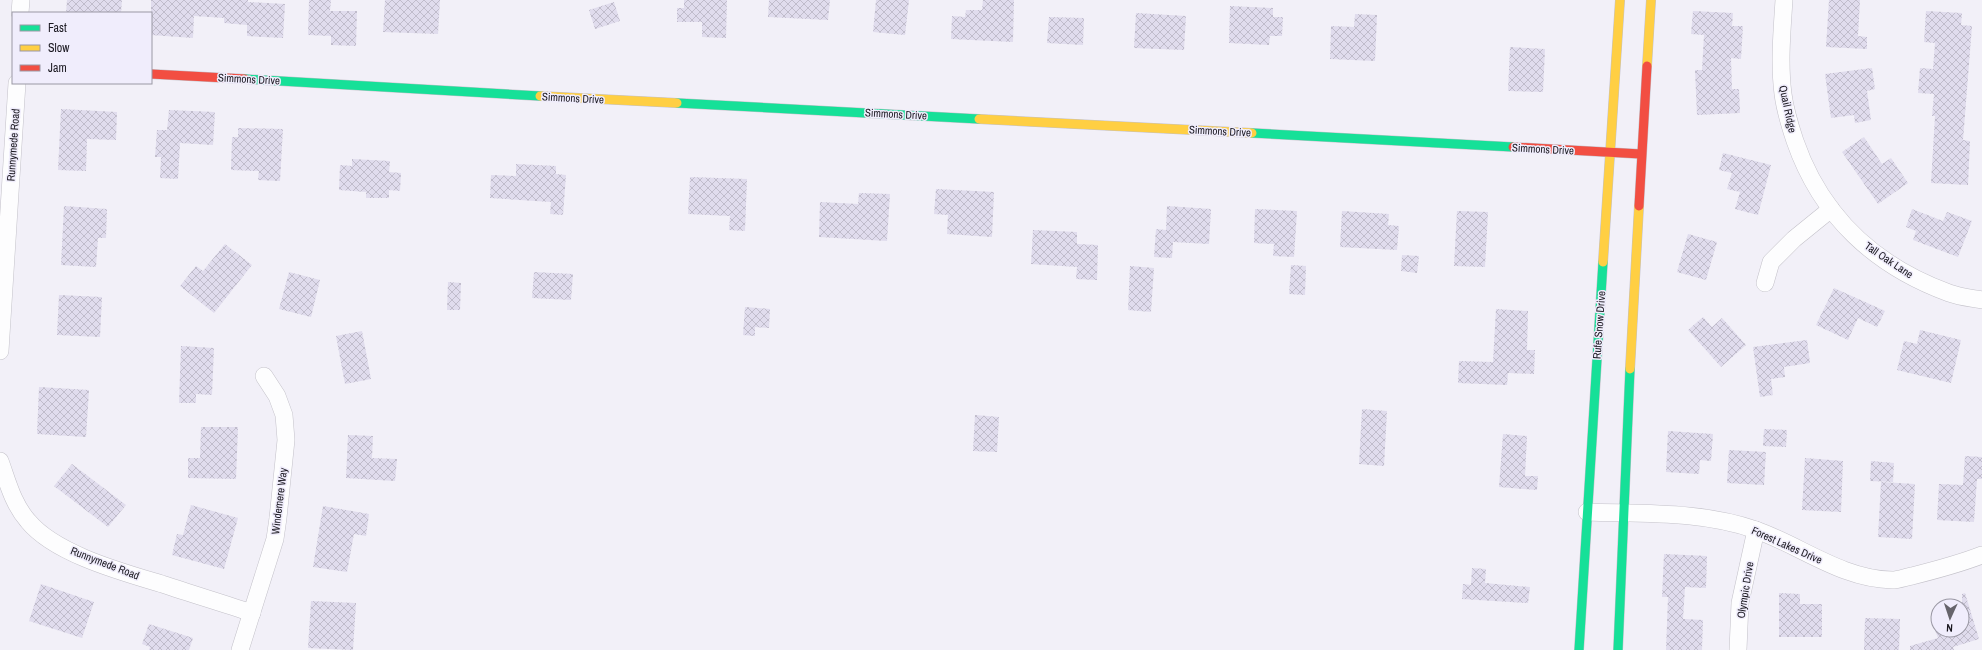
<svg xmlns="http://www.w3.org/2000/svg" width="1982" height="650" viewBox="0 0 1982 650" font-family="'Archivo Narrow',sans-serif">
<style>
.building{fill:url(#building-cross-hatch)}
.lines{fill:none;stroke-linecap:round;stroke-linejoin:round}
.street-casing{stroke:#c3c1c9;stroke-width:18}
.fast-casing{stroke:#c3c1c9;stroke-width:10}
.slow-casing{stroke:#c3c1c9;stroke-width:10}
.jam-casing{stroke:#c3c1c9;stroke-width:10}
.street{stroke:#fdfdfe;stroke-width:17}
.fast{stroke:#16e098;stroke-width:9}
.slow{stroke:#ffcf43;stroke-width:9}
.jam{stroke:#f24e42;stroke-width:9}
.labels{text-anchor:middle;stroke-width:3;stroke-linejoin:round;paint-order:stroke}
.street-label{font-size:11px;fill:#1a1820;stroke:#f0edfc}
</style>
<defs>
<pattern id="building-cross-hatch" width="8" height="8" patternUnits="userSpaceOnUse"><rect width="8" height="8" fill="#e0dced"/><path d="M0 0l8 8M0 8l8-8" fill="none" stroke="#c0bccb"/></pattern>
</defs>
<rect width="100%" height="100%" fill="#f2f0f8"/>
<g class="building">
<path d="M67,0H122L121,13H66Z"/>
<path d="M151,0H248V2L285,4L283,38L247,36V25L224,23V18L194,16L193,38L151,35Z"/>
<path d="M309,0H331L330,11H357L356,46L331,45V36L308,35Z"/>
<path d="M385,0H440L438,34L383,32Z"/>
<path d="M684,0H727L726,38L702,37V22H677V8H684Z"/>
<path d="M769,0H830L828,20L768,17Z"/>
<path d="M876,0H909L905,35L873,32Z"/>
<path d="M983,0H1014L1013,42L951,39L952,16L965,17L966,10H982Z"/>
<path d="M1829,0H1860L1858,36L1867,37V49L1826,47Z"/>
<path d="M614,2L620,21L595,29L589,10Z"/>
<path d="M1230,6L1273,8V17H1283L1282,36H1270L1269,45L1229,43Z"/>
<path d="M1693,11L1733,13L1732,26H1743L1741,59L1731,58L1732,89H1739L1740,113L1697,115L1695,70H1702L1704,35L1691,34Z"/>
<path d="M1926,11L1962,13L1961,25L1972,26L1963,140L1970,141L1968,185L1931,183L1935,116H1932L1934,94L1918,93L1920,68L1933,69L1935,43L1924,42Z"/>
<path d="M1136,13L1186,16L1184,50L1134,48Z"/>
<path d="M1355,14L1377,15L1375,61L1330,59L1331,26L1354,27Z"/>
<path d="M1049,17L1084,18L1083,45L1047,43Z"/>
<path d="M1510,47L1545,49L1543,92L1508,91Z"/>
<path d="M1872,68L1875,89L1867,91L1871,120L1855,123L1854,115L1831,118L1825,74Z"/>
<path d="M61,109L117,112L116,140L87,139L86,171L58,170Z"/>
<path d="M169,110L215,112L213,145L180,143L178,179L160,178L161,157H155L157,130H167Z"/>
<path d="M238,128L283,129L280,181L258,180L259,171L231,170L232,137H238Z"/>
<path d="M1864,137L1882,164L1891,158L1908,183L1878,204L1842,152Z"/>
<path d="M1723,153L1771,165L1758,215L1735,209L1740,192L1727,189L1732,173L1719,170Z"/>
<path d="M352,159L390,161L389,172L401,173L400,191L389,190V198H366V192L339,190L340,165L352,166Z"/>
<path d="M516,164L556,166V174L566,175L563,215L550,214L551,202L490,198L491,175L516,176Z"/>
<path d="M690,177L747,179L745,231L729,230L730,216L688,214Z"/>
<path d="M936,189L994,192L992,237L947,234L948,215L934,214Z"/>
<path d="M859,193L890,194L887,241L819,237L820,202L858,204Z"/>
<path d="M64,206L107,209L106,238H98L96,267L61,265Z"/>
<path d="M1167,206L1211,209L1209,244L1173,242L1172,258L1154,257L1156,229L1166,230Z"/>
<path d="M1255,209L1297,211L1294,257L1273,256L1274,244L1254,243Z"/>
<path d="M1912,209L1943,221L1947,212L1972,221L1958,257L1913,240L1916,231L1906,227Z"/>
<path d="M1342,211L1389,214L1388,225L1399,226L1397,250L1340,247Z"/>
<path d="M1457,211L1488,212L1485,267L1454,266Z"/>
<path d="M1033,230L1077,232V244L1098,245L1097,280L1076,279L1077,267L1031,264Z"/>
<path d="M1688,234L1717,242L1706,280L1677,272Z"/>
<path d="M225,244L252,265L214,313L180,286L196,266L203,271Z"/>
<path d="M1402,255L1419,256L1417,273L1401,271Z"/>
<path d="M1291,265L1306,266L1305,295L1289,294Z"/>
<path d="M1130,266L1154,268L1151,312L1128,310Z"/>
<path d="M289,272L320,280L311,317L279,309Z"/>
<path d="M534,272L573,274L571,300L532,298Z"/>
<path d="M448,282L461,283L460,310H447Z"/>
<path d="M1834,288L1885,311L1877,327L1858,318L1848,340L1816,325Z"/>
<path d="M59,295L102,297L100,337L57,335Z"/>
<path d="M745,307L770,309L769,328L755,327V336L743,335Z"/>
<path d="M1496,309L1528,311L1527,350H1535L1534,374L1508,373L1507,385L1458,383L1459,361L1493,362Z"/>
<path d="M1703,317L1712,327L1722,318L1746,345L1721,367L1688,330Z"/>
<path d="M1920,330L1961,340L1951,383L1897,370L1904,341L1917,344Z"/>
<path d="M362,331L371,379L345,384L336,336Z"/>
<path d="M1807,340L1810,363L1784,367L1785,377L1771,379L1773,395L1760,397L1753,347Z"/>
<path d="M181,346L214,348L212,395L196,394V403H179Z"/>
<path d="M39,387L89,390L86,437L37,434Z"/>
<path d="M1362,409L1387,411L1384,466L1359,464Z"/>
<path d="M975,415L999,417L997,452L973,451Z"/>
<path d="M201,427H238L236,479L188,478V458H200Z"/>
<path d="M1764,429L1787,430L1786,447L1763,446Z"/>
<path d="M1668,431L1713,434L1711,461L1700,460L1699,474L1666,472Z"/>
<path d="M1503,434L1527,436L1525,476H1538L1537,490L1499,487Z"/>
<path d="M348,435L373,436L372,458L397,459L395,481L346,478Z"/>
<path d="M1729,450L1766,452L1764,485L1727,483Z"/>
<path d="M1965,456L1982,457V479H1977L1974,522L1937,520L1939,484L1963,485Z"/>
<path d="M1805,458L1843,461L1841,512L1802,510Z"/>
<path d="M1871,461L1894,463L1893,482L1870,481Z"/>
<path d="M72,464L126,505L108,527L54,486Z"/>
<path d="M1881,482L1915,484L1912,539L1878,537Z"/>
<path d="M191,505L238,518L224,569L172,555L177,534L183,535Z"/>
<path d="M323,506L369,514L366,536L354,534L347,572L313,567Z"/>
<path d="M1664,554L1707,556L1706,588L1685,587L1683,619L1703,620L1702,650H1666L1668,597H1662Z"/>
<path d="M1472,568L1486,569L1485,583L1530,587L1528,603L1462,599L1463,584L1471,585Z"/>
<path d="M41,584L94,602L82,638L29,621Z"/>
<path d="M1779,593L1800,594V604H1822V637H1779Z"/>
<path d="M1965,593L1979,639L1953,647L1954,650H1910V646L1938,638L1935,630H1962V594Z"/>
<path d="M311,601L356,603L353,650L308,648Z"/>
<path d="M1865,618L1900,619L1899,650H1864Z"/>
<path d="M149,624L193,638L189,650H149L150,647L142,644Z"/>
</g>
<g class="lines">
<g class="street-casing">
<g id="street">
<path d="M1784,0C1782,31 1779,63 1783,94C1785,110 1790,126 1795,141C1821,216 1875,266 1949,293C1960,297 1971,298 1982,300"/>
<path d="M20,13L21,0"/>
<path d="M1765,283L1771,262L1794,239L1831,209"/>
<path d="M0,351L17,83"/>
<path d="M0,461C8,483 13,504 28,521C55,554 122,572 162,584C192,594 222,603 252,613"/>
<path d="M1587,512C1644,514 1702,511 1756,530C1801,546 1842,579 1892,580C1898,580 1906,577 1912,576C1936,570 1959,564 1982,555"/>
<path d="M240,650L275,539L278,518L286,440L284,415L277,396L264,376"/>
<path d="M1738,650L1740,603L1756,530"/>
</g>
</g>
<g class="fast-casing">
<g id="fast">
<path d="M245,79L540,96"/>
<path d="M677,103L979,119"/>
<path d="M1252,133L1513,147"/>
<path d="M1579,650L1603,262"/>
<path d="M1618,650L1630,369"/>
</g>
</g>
<g class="slow-casing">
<g id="slow">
<path d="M1647,66L1651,0"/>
<path d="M540,96L677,103"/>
<path d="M979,119L1252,133"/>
<path d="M1603,262L1620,0"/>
<path d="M1630,369L1639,206"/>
</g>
</g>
<g class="jam-casing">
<g id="jam">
<path d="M151,74L245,79"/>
<path d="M1513,147L1641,154"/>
<path d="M1639,206L1647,66"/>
</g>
</g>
<use href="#street" class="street"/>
<use href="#fast" class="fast"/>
<use href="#slow" class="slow"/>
<use href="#jam" class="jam"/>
</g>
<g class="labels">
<g class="street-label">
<text transform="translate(249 79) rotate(3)" y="4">Simmons Drive</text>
<text transform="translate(573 98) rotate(3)" y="4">Simmons Drive</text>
<text transform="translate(1788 109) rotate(78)" y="4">Quail Ridge</text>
<text transform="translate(896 114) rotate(3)" y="4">Simmons Drive</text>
<text transform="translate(1220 131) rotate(3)" y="4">Simmons Drive</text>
<text transform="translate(13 145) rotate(-86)" y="4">Runnymede Road</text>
<text transform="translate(1543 149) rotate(3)" y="4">Simmons Drive</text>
<text transform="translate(1889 260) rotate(34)" y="4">Tall Oak Lane</text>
<text transform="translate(1599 325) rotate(-86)" y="4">Rufe Snow Drive</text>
<text transform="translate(279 501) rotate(-83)" y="4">Windemere Way</text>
<text transform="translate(1787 545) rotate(24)" y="4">Forest Lakes Drive</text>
<text transform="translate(105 563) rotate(21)" y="4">Runnymede Road</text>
<text transform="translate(1745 590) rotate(-81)" y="4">Olympic Drive</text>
</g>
</g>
<rect x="12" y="12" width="140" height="72" fill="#f0edfc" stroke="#9a98a4"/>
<rect x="20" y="25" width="20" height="6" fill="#16e098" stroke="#9a98a4"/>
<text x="48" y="32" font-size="12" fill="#1a1820">Fast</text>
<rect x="20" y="45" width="20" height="6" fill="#ffcf43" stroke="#9a98a4"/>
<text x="48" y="52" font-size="12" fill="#1a1820">Slow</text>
<rect x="20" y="65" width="20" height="6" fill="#f24e42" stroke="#9a98a4"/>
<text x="48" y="72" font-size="12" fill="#1a1820">Jam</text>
<g transform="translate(1950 618) rotate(183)"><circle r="19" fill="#f0edfc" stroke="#9a98a4"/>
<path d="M0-3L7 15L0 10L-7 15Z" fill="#66646c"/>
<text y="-6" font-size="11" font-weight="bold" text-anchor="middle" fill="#1a1820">N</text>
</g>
</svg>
